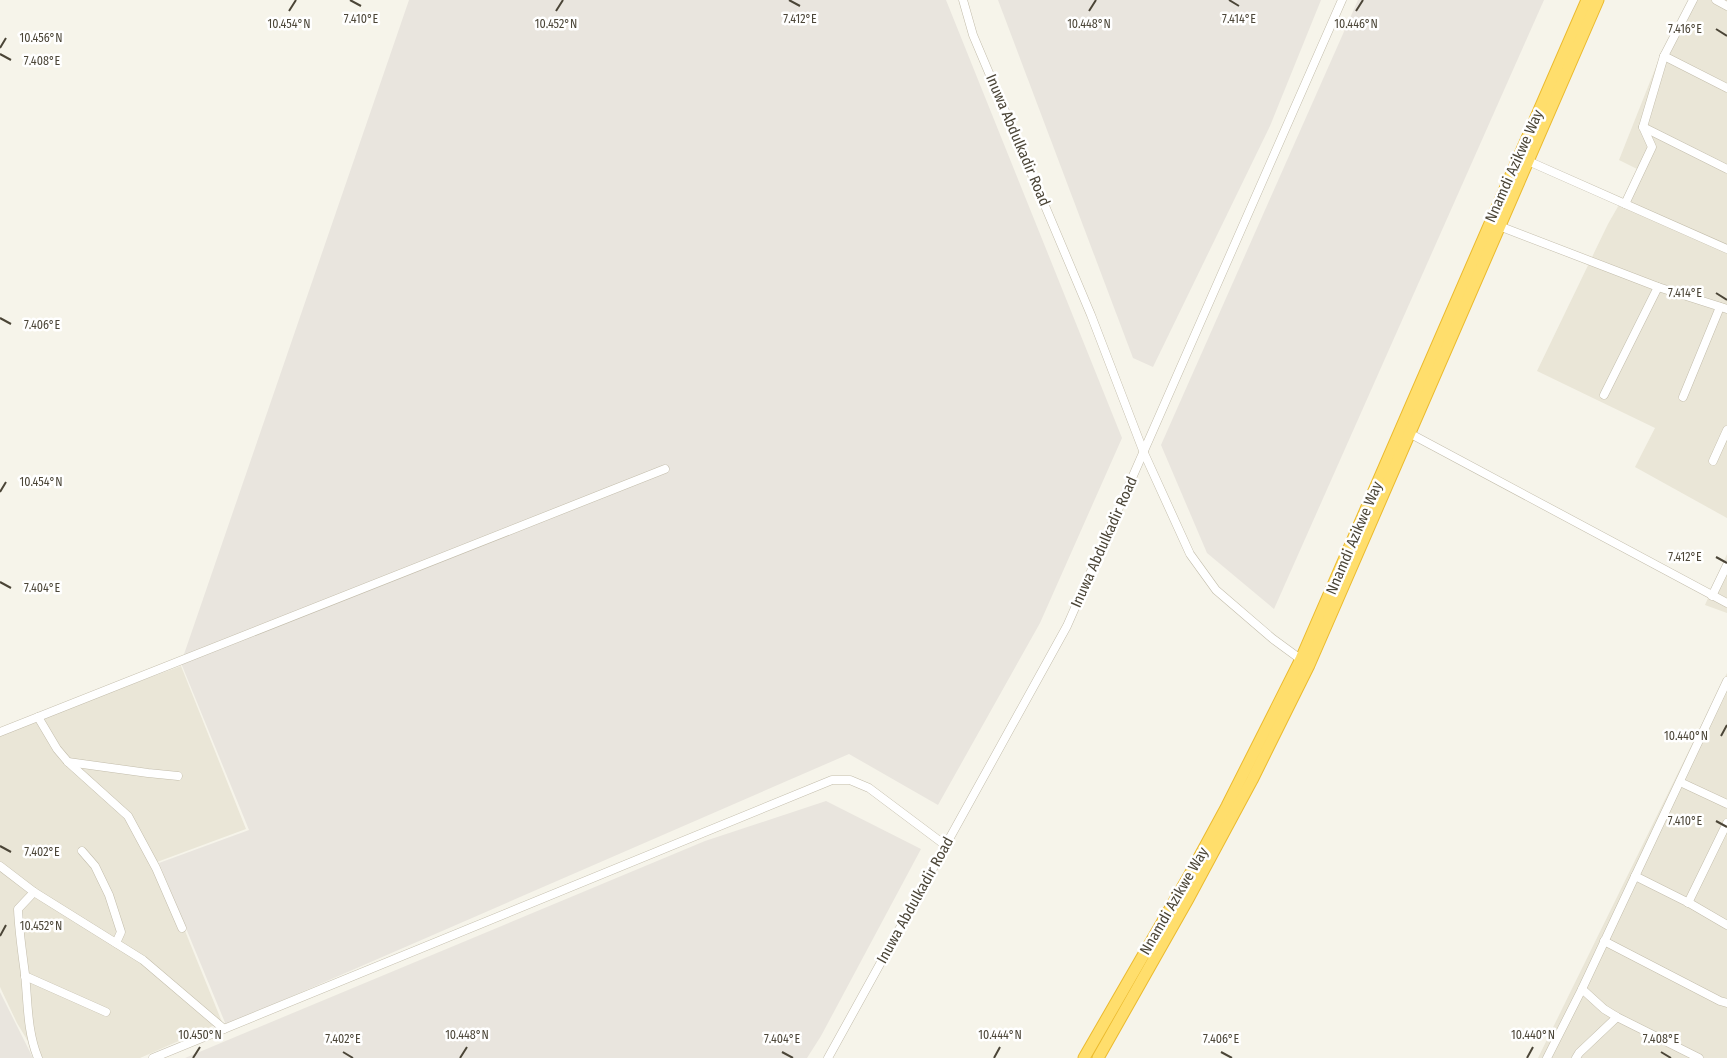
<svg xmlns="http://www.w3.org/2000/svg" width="1727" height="1058" viewBox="0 0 1727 1058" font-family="'Fira Sans Condensed',sans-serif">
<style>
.residential{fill:#eae6d7}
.industrial{fill:#e9e5de}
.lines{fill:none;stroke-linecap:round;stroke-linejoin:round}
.minor-casing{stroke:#c3bdab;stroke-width:9}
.highway-casing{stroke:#ebba2e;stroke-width:13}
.minor{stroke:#fff;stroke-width:8}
.highway{stroke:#ffde6c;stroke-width:11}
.ticks{fill:none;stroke:#4b4537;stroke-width:2}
.labels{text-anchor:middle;stroke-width:5;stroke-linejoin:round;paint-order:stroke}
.street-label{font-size:15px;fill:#4b4537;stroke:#fff}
.ticks-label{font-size:12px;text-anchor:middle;fill:#4b4537;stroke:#fff;stroke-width:5;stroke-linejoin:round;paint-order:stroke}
</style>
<rect width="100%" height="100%" fill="#f6f4ea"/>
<g class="residential">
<path d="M1690,0H1727V518L1635,467L1655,428L1537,371L1608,224L1624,196L1628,192L1639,170L1619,160L1659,59Z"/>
<path d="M1727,554V613L1705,605Z"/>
<path d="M181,666L246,829L157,862L222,1022L140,1058H38L17,1023L0,987V733Z"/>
<path d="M1727,673V1058H1695L1690,1056L1689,1058H1538Z"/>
</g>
<g class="industrial">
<path d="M409,0H946L1122,438L1040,623L938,805L849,754L226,1025L159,863L249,830L181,663Z"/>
<path d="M998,0H1321L1270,126L1153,367L1133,358Z"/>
<path d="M1358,0H1544L1274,609L1207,553L1161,445Z"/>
<path d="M826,801L921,849L821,1036L807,1058H185L705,841Z"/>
<path d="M0,992L33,1058H0Z"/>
</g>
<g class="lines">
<g class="minor-casing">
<g id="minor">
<path d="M963,0L973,35L1091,315L1144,453L1190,554L1216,590L1273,639L1303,661"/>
<path d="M1716,0L1727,6"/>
<path d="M1664,56L1727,88"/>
<path d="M1643,127L1727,169"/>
<path d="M1528,161L1727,249"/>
<path d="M1625,204L1652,147L1643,127L1664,56L1693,0"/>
<path d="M1499,226L1658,287L1727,309"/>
<path d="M1604,395L1658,287"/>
<path d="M1683,397L1720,307"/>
<path d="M1409,433L1727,603"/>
<path d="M1713,461L1727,430"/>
<path d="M1712,596L1727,565"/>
<path d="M38,717L57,749L68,762L128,816L156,868L182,928"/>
<path d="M0,732L665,469"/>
<path d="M68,762L148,773L178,776"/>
<path d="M1680,782L1727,804"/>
<path d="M82,851L95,866L109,895L121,932L116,943"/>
<path d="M0,866L34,892L143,960L224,1029"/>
<path d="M1635,876L1691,904L1727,925"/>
<path d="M34,892L18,909C19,931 22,952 25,974C28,1002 27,1032 38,1058"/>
<path d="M1688,903L1727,823"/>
<path d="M1604,941L1720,1001L1727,1003"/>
<path d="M25,976L106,1012"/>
<path d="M1582,989L1604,1009L1617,1017L1699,1058"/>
<path d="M153,1058L832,780H850L869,788L945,845"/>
<path d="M828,1058L1067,626L1342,0"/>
<path d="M1547,1058L1582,989L1727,681"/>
<path d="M1576,1058L1579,1053L1617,1017"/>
</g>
</g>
<g class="highway-casing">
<g id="highway">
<path d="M1084,1058L1189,876L1227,806L1301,659L1587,0"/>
<path d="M1098,1058L1188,899L1252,780L1309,665L1598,0"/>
</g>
</g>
<use href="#minor" class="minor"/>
<use href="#highway" class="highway"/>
</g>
<path class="ticks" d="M350,0L361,6M789,0L800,6M1229,0L1239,6M289,11L296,0M556,11L563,0M1089,11L1096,0M1356,11L1363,0M1716,29L1727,36M0,48L6,38M0,54L11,60M1716,293L1727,300M0,318L11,324M0,492L6,482M1716,557L1727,563M0,582L11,588M1721,736L1727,725M1716,821L1727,827M0,846L11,852M0,936L6,925M343,1052L353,1058M782,1052L793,1058M1221,1052L1232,1058M1661,1052L1671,1058M193,1058L200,1047M460,1058L467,1047M994,1058L1000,1047M1527,1058L1533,1047"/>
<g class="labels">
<g class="street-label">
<text transform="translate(1018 140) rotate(67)" y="5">Inuwa Abdulkadir Road</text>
<text transform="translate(1514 166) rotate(-66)" y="5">Nnamdi Azikwe Way</text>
<text transform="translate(1354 538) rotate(-67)" y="5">Nnamdi Azikwe Way</text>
<text transform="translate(1104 542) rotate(-66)" y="5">Inuwa Abdulkadir Road</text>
<text transform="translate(915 900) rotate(-61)" y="5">Inuwa Abdulkadir Road</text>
<text transform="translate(1174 901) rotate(-60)" y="5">Nnamdi Azikwe Way</text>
</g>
</g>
<g class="ticks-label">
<text x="361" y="23">7.410°E</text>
<text x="800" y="23">7.412°E</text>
<text x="1239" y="23">7.414°E</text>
<text x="1356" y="28">10.446°N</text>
<text x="289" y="28">10.454°N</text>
<text x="556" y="28">10.452°N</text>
<text x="1089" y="28">10.448°N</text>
<text x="1685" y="33">7.416°E</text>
<text x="41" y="42">10.456°N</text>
<text x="42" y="65">7.408°E</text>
<text x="1685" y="297">7.414°E</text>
<text x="42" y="329">7.406°E</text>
<text x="41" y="486">10.454°N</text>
<text x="1685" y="561">7.412°E</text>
<text x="42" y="592">7.404°E</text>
<text x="1686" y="740">10.440°N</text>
<text x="1685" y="825">7.410°E</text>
<text x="42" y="856">7.402°E</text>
<text x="41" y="930">10.452°N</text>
<text x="200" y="1039">10.450°N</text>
<text x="467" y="1039">10.448°N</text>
<text x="1000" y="1039">10.444°N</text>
<text x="1533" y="1039">10.440°N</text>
<text x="343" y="1043">7.402°E</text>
<text x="782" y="1043">7.404°E</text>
<text x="1221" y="1043">7.406°E</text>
<text x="1661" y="1043">7.408°E</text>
</g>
</svg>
